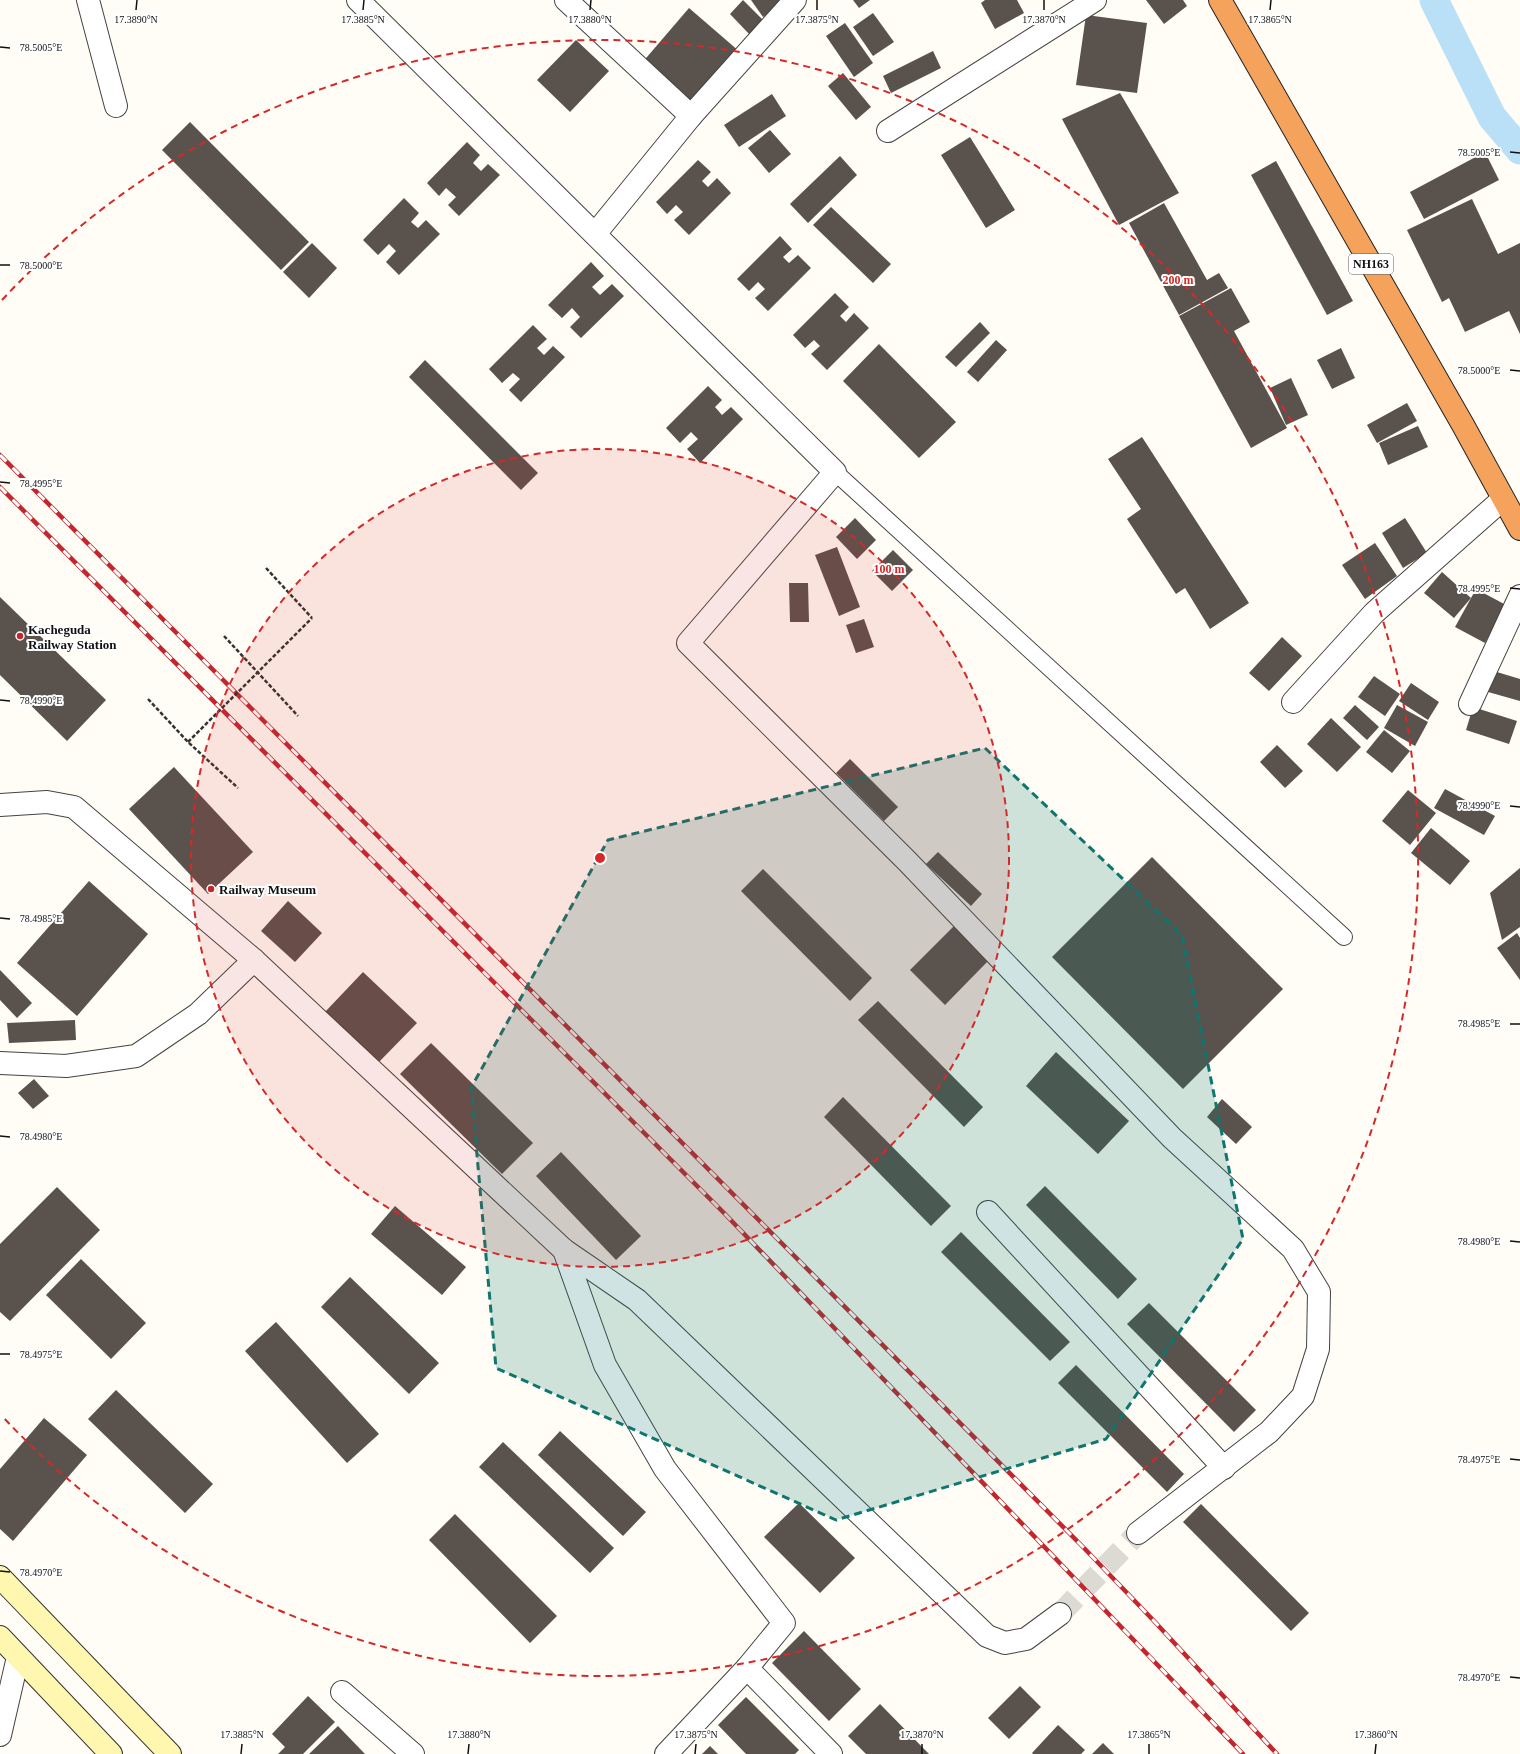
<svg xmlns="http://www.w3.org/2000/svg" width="1520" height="1754" viewBox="0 0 1520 1754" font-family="'Times New Roman',serif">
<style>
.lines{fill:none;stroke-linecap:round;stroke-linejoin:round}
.canal{stroke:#b9e0f7;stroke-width:29}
.building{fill:#5a524d}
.street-tunnel{stroke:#dbdad3;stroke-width:22;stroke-dasharray:22 11;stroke-linecap:butt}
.lane-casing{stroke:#444;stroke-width:18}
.street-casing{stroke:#444;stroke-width:24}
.secondary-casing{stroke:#333;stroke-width:24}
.highway-casing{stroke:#222;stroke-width:24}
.path{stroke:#333;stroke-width:2.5;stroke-dasharray:4 2;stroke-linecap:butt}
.lane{stroke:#fff;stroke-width:16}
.street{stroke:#fff;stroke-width:22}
.secondary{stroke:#fff6b0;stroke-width:22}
.highway{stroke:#f5a25d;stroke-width:22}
.rail-casing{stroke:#c4262e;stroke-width:4.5}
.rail{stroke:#fff;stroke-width:3;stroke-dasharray:9;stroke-linecap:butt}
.path-bridge{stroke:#333;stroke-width:2.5;stroke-dasharray:4 2;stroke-linecap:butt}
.marked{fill:#0f766e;fill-opacity:0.2;stroke:#0f766e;stroke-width:3;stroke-dasharray:8 5;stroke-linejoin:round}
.ticks{fill:none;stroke:#111;stroke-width:1.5}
.ring{fill:none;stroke:#d62828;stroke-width:2;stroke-dasharray:7 5}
.poi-dot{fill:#c4262e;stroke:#fff;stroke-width:1.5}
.labels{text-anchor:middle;stroke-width:4;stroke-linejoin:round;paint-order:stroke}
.shield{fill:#fff;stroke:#585858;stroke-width:1}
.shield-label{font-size:12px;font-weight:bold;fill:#111}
.poi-label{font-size:13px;font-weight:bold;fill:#111;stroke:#fff;text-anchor:start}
.ticks-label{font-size:10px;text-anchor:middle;fill:#111;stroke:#fff;stroke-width:4;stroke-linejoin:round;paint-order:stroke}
.centre{fill:#d62828;stroke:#fff;stroke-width:2}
.ring-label{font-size:12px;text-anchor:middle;font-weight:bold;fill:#d62828;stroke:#fff;stroke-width:4;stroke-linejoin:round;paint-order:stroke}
</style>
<rect width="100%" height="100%" fill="#fffdf5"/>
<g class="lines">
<path class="canal" d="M1434,0L1492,117L1520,150"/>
</g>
<g class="building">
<path d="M743,0L764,21L750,35L730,14Z"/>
<path d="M751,0H786L763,17Z"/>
<path d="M853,0H870L859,8Z"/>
<path d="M985,0H1017L1024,13L995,29L981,3Z"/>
<path d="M1146,0H1183L1187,6L1164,24Z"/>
<path d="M689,8L740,52L692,108L641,64Z"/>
<path d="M873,13L894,42L873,56L853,27Z"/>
<path d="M1086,15L1147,23L1137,93L1076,85Z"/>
<path d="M845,23L873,63L854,77L826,36Z"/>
<path d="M576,40L609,71L570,112L537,80Z"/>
<path d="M933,51L941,68L891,93L883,76Z"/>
<path d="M843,73L871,107L856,120L828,86Z"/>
<path d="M1120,93L1179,193L1119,225L1062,119Z"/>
<path d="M772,94L786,116L739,147L724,125Z"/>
<path d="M190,122L309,242L281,270L162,150Z"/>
<path d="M770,130L791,154L769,173L748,148Z"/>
<path d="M970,137L1015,210L986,228L941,155Z"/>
<path d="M467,142L480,155L473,163L481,171L488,164L500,175L459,216L448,205L456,197L446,188L439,196L427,183Z"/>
<path d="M1485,152L1499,180L1424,219L1410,192Z"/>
<path d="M840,156L857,175L808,223L790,204Z"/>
<path d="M698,160L711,172L702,181L708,187L717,178L731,193L689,235L674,220L683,212L676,205L667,214L656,202Z"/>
<path d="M1276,161L1353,301L1327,315L1251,175Z"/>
<path d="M404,198L419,213L411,222L418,228L426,220L440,234L399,275L386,262L396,251L389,244L378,255L363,240Z"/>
<path d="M1472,199L1498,254L1520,243V334L1509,311L1465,332L1449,298L1442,302L1407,230Z"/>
<path d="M1164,203L1207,280L1219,273L1228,288L1179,315L1129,223Z"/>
<path d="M831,207L891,264L873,283L813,225Z"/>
<path d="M780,236L792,249L783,257L789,263L798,255L811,268L768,311L755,298L765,289L758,282L749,291L737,279Z"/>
<path d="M312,243L337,268L309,298L283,272Z"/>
<path d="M591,262L604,276L592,287L600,295L612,284L624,296L581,338L570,327L580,317L572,308L562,318L548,305Z"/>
<path d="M1231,288L1250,322L1234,331L1287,428L1251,448L1179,316Z"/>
<path d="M835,293L849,307L840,316L846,322L854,313L869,328L827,370L811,354L820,346L814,340L805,348L793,335Z"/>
<path d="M980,322L990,333L956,367L945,357Z"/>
<path d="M533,325L547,339L537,348L544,355L553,346L565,357L521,402L509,390L520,379L513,373L502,383L489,369Z"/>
<path d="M996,340L1007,350L978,382L967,372Z"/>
<path d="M879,344L956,422L919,458L843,381Z"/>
<path d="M1341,348L1355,378L1332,389L1317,360Z"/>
<path d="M425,360L538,473L521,490L409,377Z"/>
<path d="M1291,378L1308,415L1286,425L1270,388Z"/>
<path d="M708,386L722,400L715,407L722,415L731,407L743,419L700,463L687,449L698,439L691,432L680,443L666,428Z"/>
<path d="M1407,403L1417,421L1377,443L1367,425Z"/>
<path d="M1418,426L1428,447L1388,465L1379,443Z"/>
<path d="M1142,437L1249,603L1210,629L1185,588L1176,594L1127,519L1141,509L1108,459Z"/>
<path d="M855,518L876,540L857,559L836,537Z"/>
<path d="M1405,518L1427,553L1403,568L1382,533Z"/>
<path d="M1375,543L1397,576L1365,599L1342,565Z"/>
<path d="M837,547L860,607L839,616L815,555Z"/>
<path d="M893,550L913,570L892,591L872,571Z"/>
<path d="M1442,572L1471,598L1454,618L1424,593Z"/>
<path d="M789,583H808L809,622H790Z"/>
<path d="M1476,589L1506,605L1485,643L1455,627Z"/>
<path d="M0,597L106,700L67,741L0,675Z"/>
<path d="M864,619L874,647L856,653L846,625Z"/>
<path d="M1282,637L1302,656L1269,691L1249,673Z"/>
<path d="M1487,669L1520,679V701L1481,690Z"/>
<path d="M1374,676L1400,694L1385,716L1358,697Z"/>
<path d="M1411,683L1439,702L1428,720L1399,701Z"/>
<path d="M1355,705L1379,727L1367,740L1343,718Z"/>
<path d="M1397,705L1428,722L1415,746L1384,728Z"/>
<path d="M1473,707L1517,721L1509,744L1466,730Z"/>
<path d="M1331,718L1361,747L1337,772L1307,744Z"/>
<path d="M1384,730L1410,751L1392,773L1366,752Z"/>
<path d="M1277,745L1303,771L1285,788L1260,762Z"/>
<path d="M850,759L898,807L884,821L836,773Z"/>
<path d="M174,767L253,852L208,894L129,809Z"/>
<path d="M1445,789L1495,816L1484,835L1434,808Z"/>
<path d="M1408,790L1436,813L1410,845L1382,821Z"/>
<path d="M1431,828L1470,861L1450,885L1411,853Z"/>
<path d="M938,852L982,894L971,906L926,864Z"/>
<path d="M1152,857L1283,989L1183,1089L1052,957Z"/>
<path d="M1520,868V927L1502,940L1490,893Z"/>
<path d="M763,869L872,978L850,1001L741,891Z"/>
<path d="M89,881L148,934L77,1016L17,963Z"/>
<path d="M288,901L322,933L295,962L261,931Z"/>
<path d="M955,925L989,960L945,1005L910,970Z"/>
<path d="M1517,933L1520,938V980L1497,948Z"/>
<path d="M0,970L32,1003L17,1018L0,1000Z"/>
<path d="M363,972L417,1023L378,1063L325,1012Z"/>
<path d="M878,1001L983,1107L964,1127L858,1020Z"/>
<path d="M75,1020L76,1040L9,1043L7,1023Z"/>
<path d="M431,1043L533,1143L502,1174L400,1074Z"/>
<path d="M1056,1052L1129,1121L1098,1154L1026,1086Z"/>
<path d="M34,1079L49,1096L33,1109L18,1093Z"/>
<path d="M843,1097L951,1206L931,1226L824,1117Z"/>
<path d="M1222,1099L1252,1127L1236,1144L1207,1117Z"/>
<path d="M561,1152L641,1236L616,1260L536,1176Z"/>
<path d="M1045,1186L1137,1279L1118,1299L1026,1205Z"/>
<path d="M57,1187L100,1230L10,1321L0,1312V1244Z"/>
<path d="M395,1206L466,1267L442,1295L371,1234Z"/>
<path d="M961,1232L1070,1342L1050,1361L941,1252Z"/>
<path d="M81,1259L146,1323L111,1359L46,1295Z"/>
<path d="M350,1277L439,1363L409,1394L321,1307Z"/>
<path d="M1149,1303L1256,1410L1234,1432L1127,1324Z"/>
<path d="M276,1322L379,1434L347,1463L245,1351Z"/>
<path d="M1076,1365L1184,1474L1167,1492L1058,1383Z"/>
<path d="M116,1390L213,1484L185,1513L88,1419Z"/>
<path d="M44,1418L87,1455L13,1541L0,1529V1469Z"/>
<path d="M560,1431L646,1512L623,1536L538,1455Z"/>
<path d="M503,1442L614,1548L590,1573L479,1467Z"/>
<path d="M799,1503L855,1558L820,1593L764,1537Z"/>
<path d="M1201,1504L1309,1613L1291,1631L1183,1522Z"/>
<path d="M455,1514L557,1616L530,1643L429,1540Z"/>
<path d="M804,1631L861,1689L829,1721L772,1663Z"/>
<path d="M1020,1686L1041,1707L1009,1739L988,1718Z"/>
<path d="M308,1696L335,1722L303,1754H278L285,1747L272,1734Z"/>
<path d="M746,1697L799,1750L795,1754H746L718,1725Z"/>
<path d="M880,1704L929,1754H866L848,1736Z"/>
<path d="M1058,1725L1085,1750L1081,1754H1033L1032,1753Z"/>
<path d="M338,1726L365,1754H309Z"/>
<path d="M1103,1743L1114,1754H1092Z"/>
<path d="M710,1746L718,1754H702Z"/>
</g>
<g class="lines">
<path class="street-tunnel" d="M1060,1614L1138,1533"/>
<g class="lane-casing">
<path id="lane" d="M835,472L1344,937"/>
</g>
<g class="street-casing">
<g id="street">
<path d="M88,0L116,106"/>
<path d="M358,0L835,472L688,643L907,861L1172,1138L1293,1249L1319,1292L1318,1349L1303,1396L1269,1432L1138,1533"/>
<path d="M566,0L691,116"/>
<path d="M888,131L1095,0"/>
<path d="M595,234L691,116L795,0"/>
<path d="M1293,702L1374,613L1503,499"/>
<path d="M1470,704L1520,596"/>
<path d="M0,805L47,802L74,807L254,960L564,1250L637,1300L987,1636L1005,1643L1026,1639L1060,1614"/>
<path d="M0,1063L66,1066L136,1056L198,1014L254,960"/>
<path d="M988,1212L1224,1468"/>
<path d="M564,1250L605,1365L665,1469L784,1623L747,1668L666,1754"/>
<path d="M747,1668L831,1754"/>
<path d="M342,1692L413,1754"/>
<path d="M0,1735L18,1657"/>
</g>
</g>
<g class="secondary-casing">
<g id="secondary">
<path d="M0,1577L170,1754"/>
<path d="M0,1637L111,1754"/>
</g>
</g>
<g class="highway-casing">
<path id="highway" d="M1220,0L1463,425L1520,529"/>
</g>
<g class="path">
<path d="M266,568L312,618"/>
<path d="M224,636L298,716"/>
<path d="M148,699L188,742L238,788"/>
</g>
<use href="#lane" class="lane"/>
<use href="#street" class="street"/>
<use href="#secondary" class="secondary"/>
<use href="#highway" class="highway"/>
<g class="rail-casing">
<g id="rail">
<path d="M0,455L1084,1548L1154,1621L1277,1754"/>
<path d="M0,487L725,1214L1243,1754"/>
</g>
</g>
<use href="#rail" class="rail"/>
<path class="path-bridge" d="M188,742L312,618"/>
</g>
<path class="marked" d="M985,748L1182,935L1243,1239L1106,1439L836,1520L496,1368L471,1088L608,840Z"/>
<path class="ticks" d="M136,10L137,0M363,10L364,0M590,10L591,0M817,10V0M1044,10V0M1270,10L1271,0M0,47L10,48M1510,152L1520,153M0,265H10M1510,370L1520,371M0,482L10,483M1510,588L1520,589M0,700L10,701M1510,806L1520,807M0,918L10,919M1510,1024H1520M0,1136L10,1137M1510,1241L1520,1242M0,1354H10M1510,1459L1520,1460M0,1571L10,1572M1510,1677L1520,1678M241,1754L242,1744M468,1754L469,1744M695,1754L696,1744M922,1754V1744M1149,1754V1744M1375,1754L1376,1744"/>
<circle cx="600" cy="858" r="409" fill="#d62828" fill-opacity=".12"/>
<g class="ring">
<circle cx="600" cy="858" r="409"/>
<path d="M2 300A818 818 0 1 1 2 1416"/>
</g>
<g class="poi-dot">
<circle cx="20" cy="636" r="4"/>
<circle cx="211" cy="889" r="4"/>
</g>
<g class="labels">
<rect class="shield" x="1349" y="254" width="44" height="20" rx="3"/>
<g class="shield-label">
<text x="1371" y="268">NH163</text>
</g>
<g class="poi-label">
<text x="28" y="634">Kacheguda<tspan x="28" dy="15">Railway Station</tspan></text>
<text x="219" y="894">Railway Museum</text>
</g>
</g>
<g class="ticks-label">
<text x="136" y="23">17.3890°N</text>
<text x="363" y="23">17.3885°N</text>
<text x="590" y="23">17.3880°N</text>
<text x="817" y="23">17.3875°N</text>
<text x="1044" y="23">17.3870°N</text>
<text x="1270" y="23">17.3865°N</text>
<text x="41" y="51">78.5005°E</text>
<text x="1479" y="156">78.5005°E</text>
<text x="41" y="269">78.5000°E</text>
<text x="1479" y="374">78.5000°E</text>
<text x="41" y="487">78.4995°E</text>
<text x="1479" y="592">78.4995°E</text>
<text x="41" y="704">78.4990°E</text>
<text x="1479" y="809">78.4990°E</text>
<text x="41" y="922">78.4985°E</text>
<text x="1479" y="1027">78.4985°E</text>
<text x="41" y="1140">78.4980°E</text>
<text x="1479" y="1245">78.4980°E</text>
<text x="41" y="1358">78.4975°E</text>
<text x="1479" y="1463">78.4975°E</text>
<text x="41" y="1576">78.4970°E</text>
<text x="1479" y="1681">78.4970°E</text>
<text x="242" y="1738">17.3885°N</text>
<text x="469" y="1738">17.3880°N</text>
<text x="696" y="1738">17.3875°N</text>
<text x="922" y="1738">17.3870°N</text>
<text x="1149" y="1738">17.3865°N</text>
<text x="1376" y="1738">17.3860°N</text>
</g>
<circle cx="600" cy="858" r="6" class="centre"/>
<g class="ring-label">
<text x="1178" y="284">200 m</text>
<text x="889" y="573">100 m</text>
</g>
</svg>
